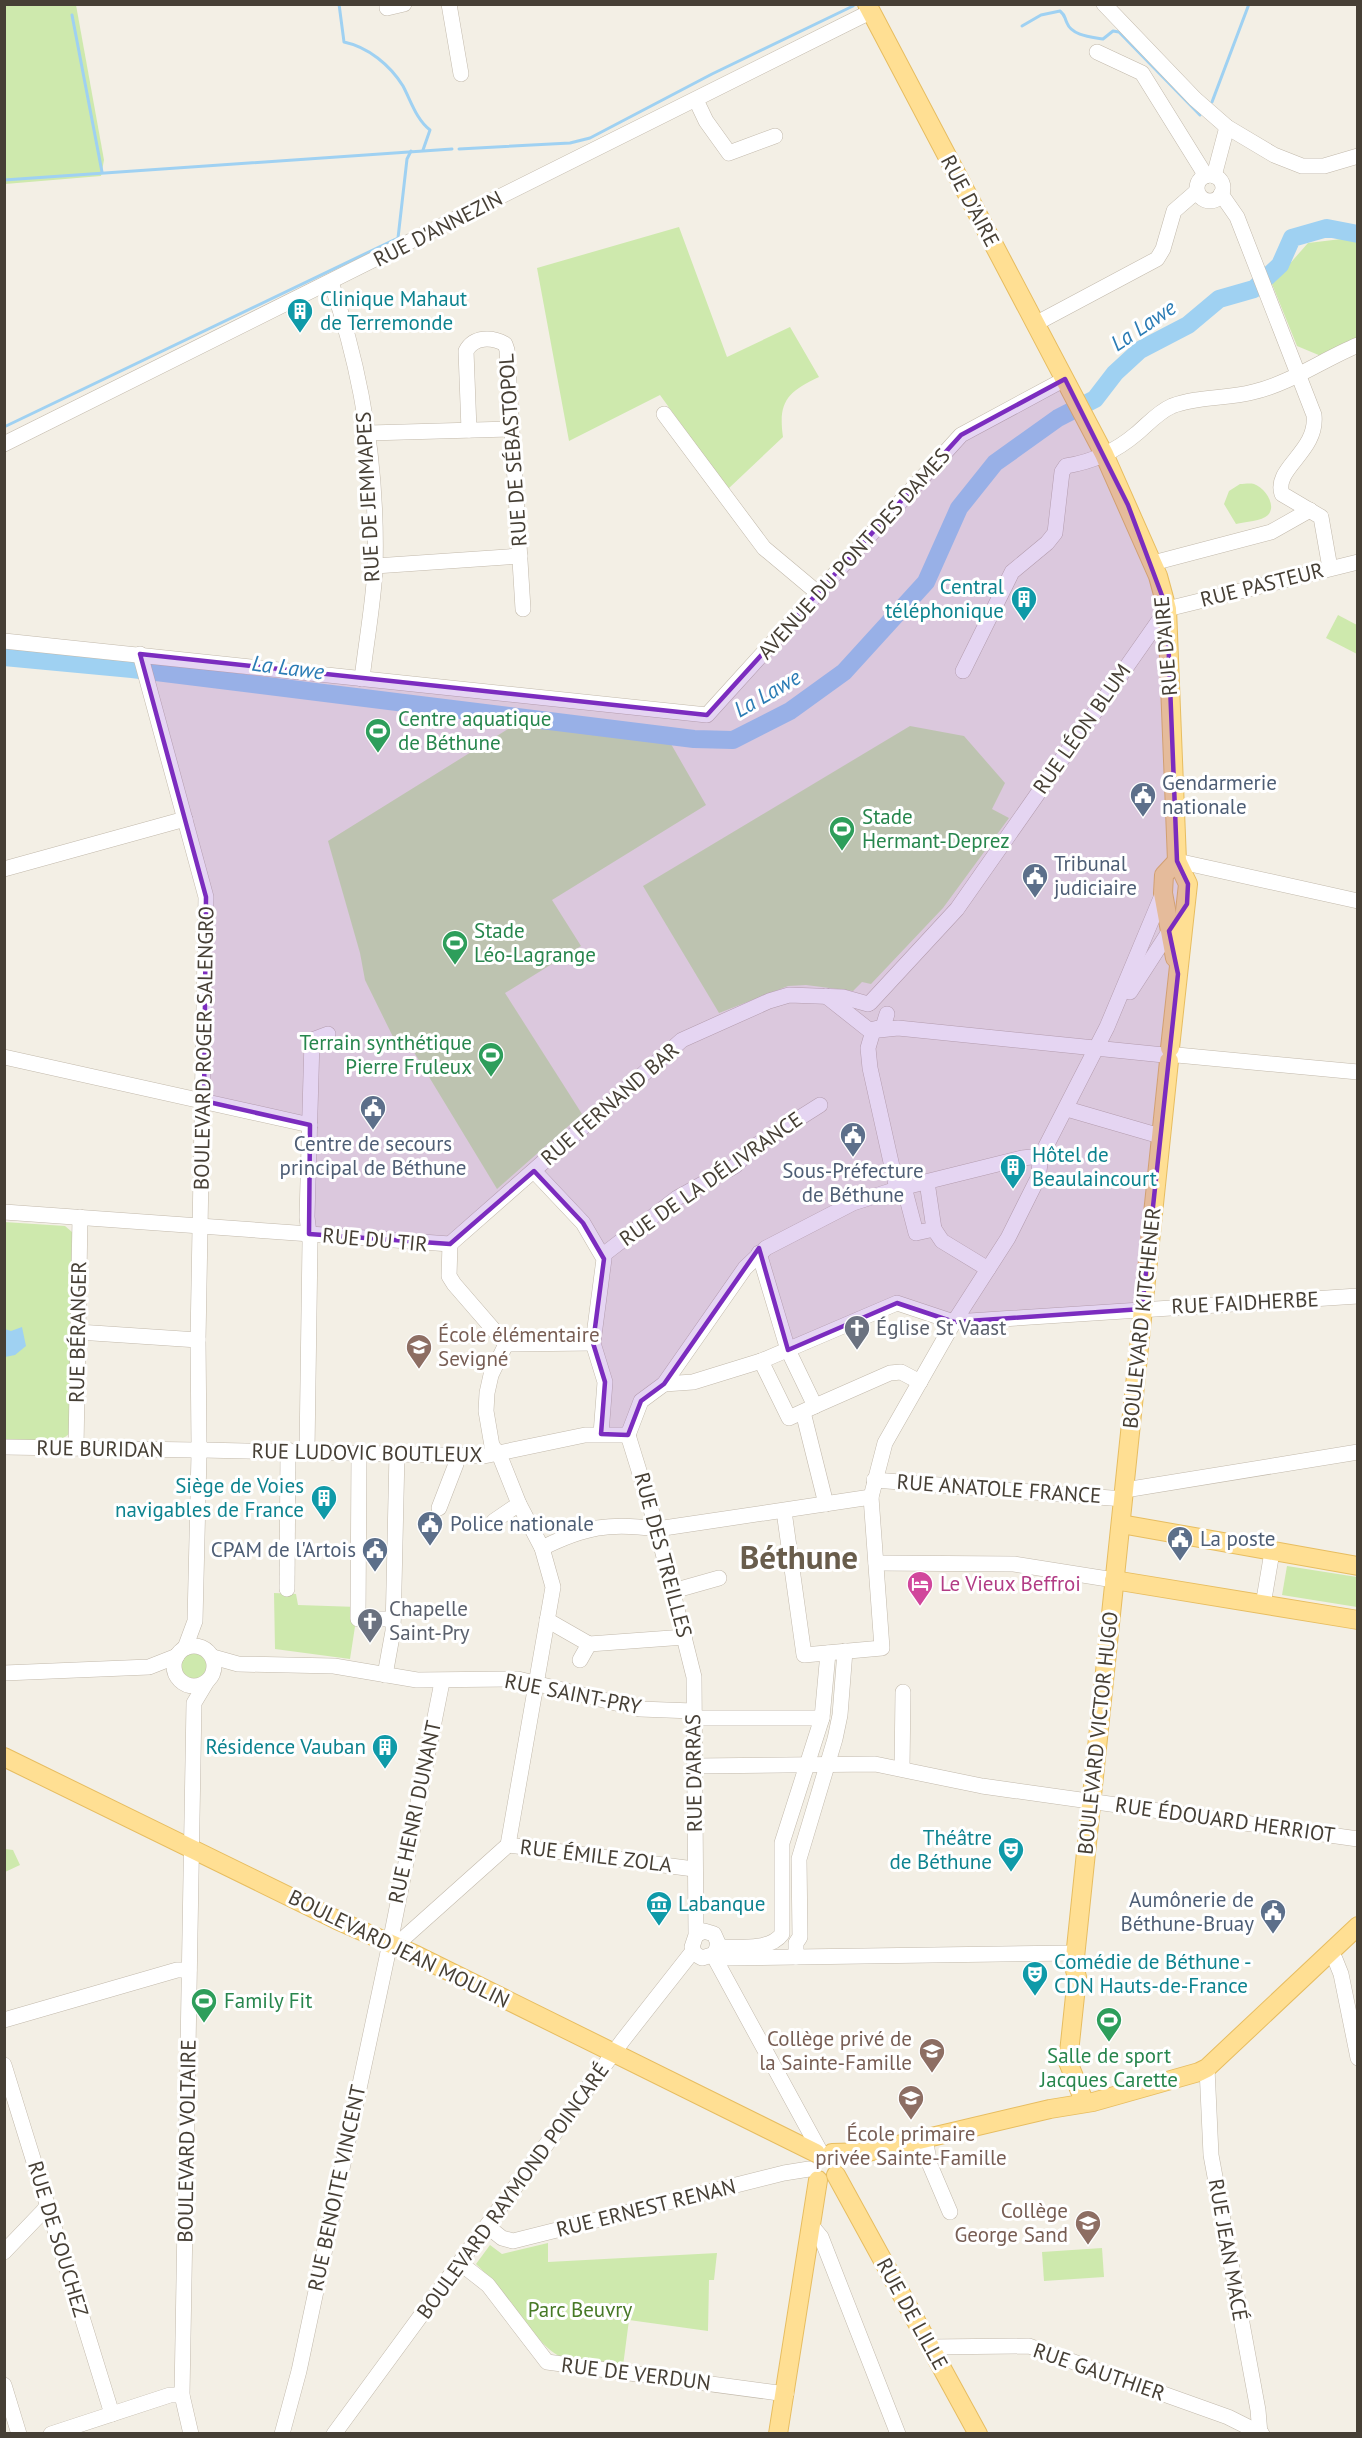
<svg xmlns="http://www.w3.org/2000/svg" width="1362" height="2438" viewBox="0 0 1362 2438" font-family="'PT Sans',sans-serif">
<style>
.green{fill:#cee9ad}
.water{fill:#9fd1f2}
.lines{fill:none;stroke-linecap:round;stroke-linejoin:round}
.stream{stroke:#9fd1f2;stroke-width:3}
.river{stroke:#9fd1f2;stroke-width:18}
.minor-casing{stroke:#c2b9ab;stroke-width:16}
.major-casing{stroke:#e7bd60;stroke-width:20}
.minor{stroke:#fff;stroke-width:15}
.major{stroke:#ffdf93;stroke-width:18}
.marked{fill:#7b2cbf;fill-opacity:0.2;stroke:#7b2cbf;stroke-width:4.5;stroke-linejoin:round}
.labels{text-anchor:middle;stroke-width:6;stroke-linejoin:round;paint-order:stroke}
.street-label{font-size:21px;fill:#463f35;stroke:#fff}
.culture-label{font-size:21px;fill:#0d838f;stroke:#fff;text-anchor:start}
.leisure-label{font-size:21px;fill:#27864d;stroke:#fff;text-anchor:start}
.service-label{font-size:21px;fill:#4e5e75;stroke:#fff;text-anchor:start}
.worship-label{font-size:21px;fill:#5b616d;stroke:#fff;text-anchor:start}
.education-label{font-size:21px;fill:#785e54;stroke:#fff;text-anchor:end}
.hotel-label{font-size:21px;fill:#b23c85;stroke:#fff;text-anchor:start}
.park-label{font-size:21px;fill:#477926;stroke:#fff}
.water-label{font-size:22px;font-style:italic;fill:#2b7cb5;stroke:#fff}
.town-label{font-size:33px;font-weight:bold;fill:#695d4c;stroke:#fff}
</style>
<rect width="100%" height="100%" fill="#f3efe5"/>
<g class="green">
<path d="M5,4L76,5L104,160L101,176L5,184Z"/>
<path d="M679,227L727,357L790,327L819,377C787,392 778,402 783,437L728,489L660,395L569,441L537,268Z"/>
<path d="M1350,238L1357,240V338L1321,356L1297,346L1272,284L1308,243Z"/>
<path d="M1240,484C1244,484 1250,483 1254,484C1265,488 1277,505 1268,515C1262,521 1245,522 1236,524L1224,504L1229,491Z"/>
<path d="M1338,615L1357,625V654L1326,638Z"/>
<path d="M521,721L577,729L667,737L706,805L552,900L581,946L505,993L582,1114L497,1189L406,1039L397,1045L365,980L360,953L328,841Z"/>
<path d="M910,726L964,736L1005,783L992,809L1009,818L943,908L871,984L862,982L853,991L806,985L788,986L719,1013L643,886Z"/>
<path d="M4,1222L65,1226L72,1232L69,1434L61,1440H5Z"/>
<path d="M1287,1566L1357,1577V1607L1282,1595Z"/>
<path d="M274,1593L296,1594L298,1605L358,1607L350,1659L275,1649Z"/>
<path d="M193,1651L205,1657L208,1666L205,1675L193,1680L181,1672C178,1662 182,1654 193,1651Z"/>
<path d="M5,1849L13,1850L20,1865L5,1872Z"/>
<path d="M548,2243V2262L717,2253L714,2280H709L708,2331L629,2320L623,2366C604,2363 582,2364 564,2358C540,2352 498,2284 476,2264L490,2245L502,2254Z"/>
<path d="M1102,2248L1104,2277L1044,2281L1042,2252Z"/>
</g>
<path class="water" d="M22,1327L26,1346L15,1355L5,1357V1329L11,1331Z"/>
<g class="lines">
<g class="stream">
<path d="M339,4L344,42C368,47 390,65 403,86C411,101 416,119 430,130L423,150"/>
<path d="M72,15L102,172"/>
<path d="M1022,26L1041,15L1060,11C1066,16 1064,17 1067,23C1072,36 1092,37 1103,39L1113,31L1119,32L1200,115"/>
<path d="M1212,102L1249,4"/>
<path d="M459,149L570,143L590,138L712,74L853,6"/>
<path d="M4,180L452,149"/>
<path d="M4,427L398,238L407,159L411,151"/>
</g>
<path class="river" d="M4,657L132,669L694,739L733,740L790,711L844,672L926,582L959,508L995,463L1058,418L1095,399L1115,373L1140,350L1188,325L1219,299L1254,289L1280,265L1292,238L1327,228L1358,234"/>
<g class="minor-casing">
<g id="minor">
<path d="M387,4V8L404,4"/>
<path d="M449,4L461,74"/>
<path d="M1104,4L1195,99L1227,127L1274,155L1302,166H1324L1358,156"/>
<path d="M1097,52L1142,73L1206,176"/>
<path d="M696,100L706,121L729,153L775,136"/>
<circle cx="1210" cy="188" r="13"/>
<path d="M1214,176L1227,127"/>
<path d="M1221,194L1237,217L1314,415C1318,452 1273,468 1282,494L1321,517L1330,568"/>
<path d="M331,282C363,375 378,471 375,570C373,606 366,643 362,679"/>
<path d="M1035,324L1157,259L1163,249L1174,211L1197,191"/>
<path d="M664,414L764,548L819,594"/>
<path d="M469,430L466,351C474,336 492,337 505,344L507,350L523,609"/>
<path d="M369,433L512,429"/>
<path d="M4,444L870,12"/>
<path d="M1153,563L1271,532L1310,510"/>
<path d="M375,566L520,556"/>
<path d="M4,641L707,715L961,435L1065,379"/>
<path d="M140,654L206,897L198,1340L199,1445"/>
<path d="M963,671L1012,572L1047,543L1055,533L1062,472L1066,466C1091,462 1116,451 1136,434C1147,425 1158,412 1172,406C1198,396 1227,399 1253,392C1291,383 1322,360 1358,345"/>
<path d="M1177,861L1358,901"/>
<path d="M4,869L185,819"/>
<path d="M1130,992L1174,924"/>
<path d="M826,996L869,1030L883,1027L887,1014"/>
<path d="M870,1003L957,909L1167,609L1358,562"/>
<path d="M879,1030L898,1028L1164,1055"/>
<path d="M873,1031L868,1048L870,1068L897,1189"/>
<path d="M1177,1055L1358,1072"/>
<path d="M4,1057L310,1125"/>
<path d="M1067,1109L1160,1136"/>
<path d="M534,1171L583,1223L604,1259L593,1343L605,1382L601,1434"/>
<path d="M904,1187L916,1233L934,1229L927,1182"/>
<path d="M4,1212L450,1244"/>
<path d="M934,1229L942,1241L988,1269"/>
<path d="M450,1244L682,1040L769,1001L789,995L843,997L868,1004"/>
<path d="M450,1244L449,1276L454,1284L506,1344"/>
<path d="M759,1253L788,1350L815,1406L789,1418L761,1361"/>
<path d="M603,1255L677,1198L735,1166L752,1148L820,1105"/>
<path d="M78,1332L198,1340"/>
<path d="M506,1344L491,1375L487,1393L486,1411L492,1446L499,1454L519,1504L542,1548L553,1587L508,1845"/>
<path d="M506,1344L593,1343"/>
<path d="M664,1384L693,1382L761,1361L897,1303L954,1322L1358,1296"/>
<path d="M815,1406L890,1373L901,1372L920,1382"/>
<path d="M803,1412L826,1504"/>
<path d="M628,1435L657,1529L694,1677L696,1935L692,1947L695,1954L702,1958L715,1954L718,1943L714,1934L704,1931L696,1935"/>
<path d="M628,1435L641,1401L664,1384L745,1268L766,1248L853,1203L897,1189L1022,1158L1041,1156"/>
<path d="M4,1447L195,1450L199,1454L203,1449"/>
<path d="M76,1448L80,1217"/>
<path d="M203,1450L484,1456L585,1435H628"/>
<path d="M307,1451L310,1242L307,1217L312,1040L328,1034"/>
<path d="M359,1453L358,1619H393"/>
<path d="M874,1480L1124,1499"/>
<path d="M1125,1490L1358,1452"/>
<path d="M439,1508L456,1464L455,1456"/>
<path d="M784,1511L804,1655L882,1648L871,1497L885,1443L954,1322L1008,1238L1038,1178L1041,1156L1107,1027L1163,893"/>
<path d="M494,1521L519,1504"/>
<path d="M542,1548C584,1527 610,1522 657,1529L871,1497"/>
<path d="M876,1563L1014,1564L1114,1580"/>
<path d="M287,1589L288,1450"/>
<path d="M673,1591L719,1578"/>
<path d="M1263,1605L1272,1552"/>
<path d="M547,1620L589,1644L685,1637"/>
<circle cx="194" cy="1666" r="20"/>
<path d="M185,1648L195,1621L199,1454"/>
<path d="M213,1657L238,1664L334,1666L417,1680L518,1679L640,1709L693,1711"/>
<path d="M580,1660L589,1644"/>
<path d="M4,1673L149,1667L177,1656"/>
<path d="M385,1675L393,1631L397,1453"/>
<path d="M694,1718H822"/>
<path d="M696,1766L875,1764L982,1786L1358,1839"/>
<path d="M902,1769L903,1692"/>
<path d="M508,1845L694,1869"/>
<path d="M390,1943L404,1938L508,1845"/>
<path d="M718,1947C737,1947 770,1951 782,1934V1843L822,1718L828,1653"/>
<path d="M715,1954L729,1958L1076,1953"/>
<path d="M713,1955L820,2151"/>
<path d="M1327,1955L1335,1959L1341,1974L1358,2058"/>
<path d="M796,1957V1943L800,1937L799,1859L835,1739L840,1715L845,1651"/>
<path d="M4,2020L177,1970H189"/>
<path d="M4,2065L112,2414"/>
<path d="M1207,2068L1211,2155L1258,2410L1260,2434"/>
<path d="M925,2139L930,2165L950,2212"/>
<path d="M811,2225L821,2237L898,2434"/>
<path d="M487,2226L502,2238L513,2241L784,2173L809,2169"/>
<path d="M4,2252L48,2206"/>
<path d="M460,2263L488,2285L547,2362L786,2394"/>
<path d="M931,2347L1029,2346L1228,2417L1262,2434"/>
<path d="M4,2385L19,2434"/>
<path d="M51,2434L170,2395H182"/>
<path d="M191,2434L182,2395L194,1703L206,1683"/>
<path d="M282,2434L299,2371L390,1943L442,1682"/>
<path d="M334,2434L623,2040L693,1951"/>
</g>
</g>
<g class="major-casing">
<g id="major">
<path d="M867,4L1104,454L1158,576L1167,609L1177,861"/>
<path d="M1175,958L1163,893L1164,875L1177,861"/>
<path d="M1170,1048L1188,884L1177,861"/>
<path d="M1121,1524L1358,1566"/>
<path d="M1114,1580L1358,1620"/>
<path d="M4,1757L337,1920L416,1955L816,2153"/>
<path d="M1082,2096L1068,2062L1077,1977L1074,1967L1169,1061"/>
<path d="M832,2153L868,2152L1050,2109L1093,2102L1199,2072L1207,2068L1358,1926"/>
<path d="M836,2175L978,2434"/>
<path d="M778,2434L818,2180"/>
</g>
</g>
<use href="#minor" class="minor"/>
<use href="#major" class="major"/>
</g>
<path class="marked" d="M1065,379L1128,505L1167,609L1177,861L1188,884L1187,904L1169,931L1178,974L1142,1309L954,1322L897,1303L788,1350L759,1248L664,1384L641,1401L628,1435L601,1434L605,1382L593,1343L604,1259L583,1223L534,1171L450,1244L309,1234L310,1125L204,1101L206,897L140,654L707,715L961,435Z"/>
<defs>
<g id="building-pin" transform="scale(1.35)"><path d="M0 17L-7.5 6A9.5 9.5 0 1 1 7.5 6Z" fill="#0f9aa8" stroke="#fff"/><path d="M-4-6H4V6H1V3H-1V6H-4ZM-2.5-4.3h1.7v1.8h-1.7ZM.8-4.3h1.7v1.8H.8ZM-2.5-1h1.7V.8h-1.7ZM.8-1h1.7V.8H.8Z" fill="#fff"/></g>
<g id="stadium-pin" transform="scale(1.35)"><path d="M0 17L-7.5 6A9.5 9.5 0 1 1 7.5 6Z" fill="#2e9e5b" stroke="#fff"/><path d="M0-5a6.5 5 0 1 0 0 10a6.5 5 0 1 0 0-10ZM-3.5-1.8h7v3.6h-7Z" fill="#fff"/></g>
<g id="civic-pin" transform="scale(1.35)"><path d="M0 17L-7.5 6A9.5 9.5 0 1 1 7.5 6Z" fill="#5c6f8a" stroke="#fff"/><path d="M-.6-6.5H3V-4.5H.6V-3L4-1V1h2V6H-6V1h2V-1L-.6-3ZM-1.2 2.5V6h2.4V2.5Z" fill="#fff"/></g>
<g id="church-pin" transform="scale(1.35)"><path d="M0 17L-7.5 6A9.5 9.5 0 1 1 7.5 6Z" fill="#6b7280" stroke="#fff"/><path d="M-1.2-6h2.4v3.5h3.3v2.4h-3.3V6h-2.4V-.1h-3.3v-2.4h3.3Z" fill="#fff"/></g>
<g id="school-pin" transform="scale(1.35)"><path d="M0 17L-7.5 6A9.5 9.5 0 1 1 7.5 6Z" fill="#8d6e63" stroke="#fff"/><path d="M0-5L7-2L0 1L-7-2ZM-4 1L0 2.5L4 1V4Q0 6-4 4Z" fill="#fff"/></g>
<g id="hotel-pin" transform="scale(1.35)"><path d="M0 17L-7.5 6A9.5 9.5 0 1 1 7.5 6Z" fill="#d1479c" stroke="#fff"/><path d="M-6-4.5h1.5V1H6V5H4.5V3h-9V5H-6ZM-4 0a1.8 1.8 0 1 1 3.6 0ZM.5 0V-2.5h3Q6-2.5 6 0Z" fill="#fff"/></g>
<g id="theatre-pin" transform="scale(1.35)"><path d="M0 17L-7.5 6A9.5 9.5 0 1 1 7.5 6Z" fill="#0f9aa8" stroke="#fff"/><path d="M-5-5.5Q0-4 5-5.5V0Q5 5 0 6Q-5 5-5 0ZM-3.3-2.5H-1v1.5H-3.3ZM1-2.5H3.3v1.5H1ZM-2.8 1Q0 5.5 2.8 1Z" fill="#fff"/></g>
<g id="museum-pin" transform="scale(1.35)"><path d="M0 17L-7.5 6A9.5 9.5 0 1 1 7.5 6Z" fill="#0f9aa8" stroke="#fff"/><path d="M0-6L6-3V-2H-6V-3ZM-5-1h2V3h-2ZM-1-1h2V3h-2ZM3-1h2V3H3ZM-6 4H6V6H-6Z" fill="#fff"/></g>
</defs>
<g fill-rule="evenodd">
<use href="#building-pin" x="300" y="311"/>
<use href="#building-pin" x="1024" y="599"/>
<use href="#stadium-pin" x="378" y="731"/>
<use href="#civic-pin" x="1143" y="795"/>
<use href="#stadium-pin" x="842" y="829"/>
<use href="#civic-pin" x="1035" y="876"/>
<use href="#stadium-pin" x="455" y="943"/>
<use href="#stadium-pin" x="491" y="1055"/>
<use href="#civic-pin" x="373" y="1108"/>
<use href="#civic-pin" x="853" y="1135"/>
<use href="#building-pin" x="1013" y="1167"/>
<use href="#church-pin" x="857" y="1328"/>
<use href="#school-pin" x="419" y="1347"/>
<use href="#building-pin" x="324" y="1498"/>
<use href="#civic-pin" x="430" y="1524"/>
<use href="#civic-pin" x="1180" y="1539"/>
<use href="#civic-pin" x="375" y="1550"/>
<use href="#hotel-pin" x="920" y="1584"/>
<use href="#church-pin" x="370" y="1621"/>
<use href="#building-pin" x="385" y="1747"/>
<use href="#theatre-pin" x="1011" y="1850"/>
<use href="#museum-pin" x="659" y="1904"/>
<use href="#civic-pin" x="1273" y="1912"/>
<use href="#theatre-pin" x="1035" y="1974"/>
<use href="#stadium-pin" x="204" y="2001"/>
<use href="#stadium-pin" x="1109" y="2020"/>
<use href="#school-pin" x="932" y="2051"/>
<use href="#school-pin" x="911" y="2098"/>
<use href="#school-pin" x="1088" y="2223"/>
</g>
<g class="labels">
<g class="street-label">
<text transform="translate(970 201) rotate(62)" y="7">RUE D'AIRE</text>
<text transform="translate(438 229) rotate(-27)" y="7">RUE D'ANNEZIN</text>
<text transform="translate(513 450) rotate(-94)" y="7">RUE DE SÉBASTOPOL</text>
<text transform="translate(368 497) rotate(-93)" y="7">RUE DE JEMMAPES</text>
<text transform="translate(854 554) rotate(-48)" y="7">AVENUE DU PONT DES DAMES</text>
<text transform="translate(1262 585) rotate(-14)" y="7">RUE PASTEUR</text>
<text transform="translate(1166 646) rotate(-95)" y="7">RUE D'AIRE</text>
<text transform="translate(1082 729) rotate(-55)" y="7">RUE LÉON BLUM</text>
<text transform="translate(204 1048) rotate(-89)" y="7">BOULEVARD ROGER SALENGRO</text>
<text transform="translate(610 1104) rotate(-41)" y="7">RUE FERNAND BAR</text>
<text transform="translate(711 1179) rotate(-35)" y="7">RUE DE LA DÉLIVRANCE</text>
<text transform="translate(375 1240) rotate(5)" y="7">RUE DU TIR</text>
<text transform="translate(1245 1303) rotate(-3)" y="7">RUE FAIDHERBE</text>
<text transform="translate(1142 1318) rotate(-84)" y="7">BOULEVARD KITCHENER</text>
<text transform="translate(78 1332) rotate(-89)" y="7">RUE BÉRANGER</text>
<text transform="translate(100 1449) rotate(1)" y="7">RUE BURIDAN</text>
<text transform="translate(367 1453) rotate(1)" y="7">RUE LUDOVIC BOUTLEUX</text>
<text transform="translate(999 1489) rotate(4)" y="7">RUE ANATOLE FRANCE</text>
<text transform="translate(663 1555) rotate(75)" y="7">RUE DES TREILLES</text>
<text transform="translate(573 1694) rotate(11)" y="7">RUE SAINT-PRY</text>
<text transform="translate(1098 1733) rotate(-84)" y="7">BOULEVARD VICTOR HUGO</text>
<text transform="translate(694 1773) rotate(-91)" y="7">RUE D'ARRAS</text>
<text transform="translate(415 1812) rotate(-78)" y="7">RUE HENRI DUNANT</text>
<text transform="translate(1225 1820) rotate(8)" y="7">RUE ÉDOUARD HERRIOT</text>
<text transform="translate(596 1856) rotate(7)" y="7">RUE ÉMILE ZOLA</text>
<text transform="translate(399 1949) rotate(26)" y="7">BOULEVARD JEAN MOULIN</text>
<text transform="translate(187 2141) rotate(-89)" y="7">BOULEVARD VOLTAIRE</text>
<text transform="translate(337 2188) rotate(-78)" y="7">RUE BENOITE VINCENT</text>
<text transform="translate(513 2191) rotate(-54)" y="7">BOULEVARD RAYMOND POINCARÉ</text>
<text transform="translate(646 2208) rotate(-14)" y="7">RUE ERNEST RENAN</text>
<text transform="translate(58 2239) rotate(73)" y="7">RUE DE SOUCHEZ</text>
<text transform="translate(1228 2250) rotate(80)" y="7">RUE JEAN MACÉ</text>
<text transform="translate(912 2314) rotate(61)" y="7">RUE DE LILLE</text>
<text transform="translate(1099 2372) rotate(19)" y="7">RUE GAUTHIER</text>
<text transform="translate(636 2374) rotate(7)" y="7">RUE DE VERDUN</text>
</g>
<g class="culture-label">
<text x="320" y="306">Clinique Mahaut<tspan x="320" dy="24">de Terremonde</tspan></text>
<text x="1004" y="594" text-anchor="end">Central<tspan x="1004" dy="24">téléphonique</tspan></text>
<text x="1032" y="1162">Hôtel de<tspan x="1032" dy="24">Beaulaincourt</tspan></text>
<text x="304" y="1493" text-anchor="end">Siège de Voies<tspan x="304" dy="24">navigables de France</tspan></text>
<text x="366" y="1754" text-anchor="end">Résidence Vauban</text>
<text x="992" y="1845" text-anchor="end">Théâtre<tspan x="992" dy="24">de Béthune</tspan></text>
<text x="678" y="1911">Labanque</text>
<text x="1054" y="1969">Comédie de Béthune -<tspan x="1054" dy="24">CDN Hauts-de-France</tspan></text>
</g>
<g class="leisure-label">
<text x="398" y="726">Centre aquatique<tspan x="398" dy="24">de Béthune</tspan></text>
<text x="862" y="824">Stade<tspan x="862" dy="24">Hermant-Deprez</tspan></text>
<text x="474" y="938">Stade<tspan x="474" dy="24">Léo-Lagrange</tspan></text>
<text x="472" y="1050" text-anchor="end">Terrain synthétique<tspan x="472" dy="24">Pierre Fruleux</tspan></text>
<text x="224" y="2008">Family Fit</text>
<text x="1109" y="2063" text-anchor="middle">Salle de sport<tspan x="1109" dy="24">Jacques Carette</tspan></text>
</g>
<g class="service-label">
<text x="1162" y="790">Gendarmerie<tspan x="1162" dy="24">nationale</tspan></text>
<text x="1054" y="871">Tribunal<tspan x="1054" dy="24">judiciaire</tspan></text>
<text x="373" y="1151" text-anchor="middle">Centre de secours<tspan x="373" dy="24">principal de Béthune</tspan></text>
<text x="853" y="1178" text-anchor="middle">Sous-Préfecture<tspan x="853" dy="24">de Béthune</tspan></text>
<text x="450" y="1531">Police nationale</text>
<text x="1200" y="1546">La poste</text>
<text x="356" y="1557" text-anchor="end">CPAM de l'Artois</text>
<text x="1254" y="1907" text-anchor="end">Aumônerie de<tspan x="1254" dy="24">Béthune-Bruay</tspan></text>
</g>
<g class="worship-label">
<text x="876" y="1335">Église St Vaast</text>
<text x="389" y="1616">Chapelle<tspan x="389" dy="24">Saint-Pry</tspan></text>
</g>
<g class="education-label">
<text x="438" y="1342" text-anchor="start">École élémentaire<tspan x="438" dy="24">Sevigné</tspan></text>
<text x="912" y="2046">Collège privé de<tspan x="912" dy="24">la Sainte-Famille</tspan></text>
<text x="911" y="2141" text-anchor="middle">École primaire<tspan x="911" dy="24">privée Sainte-Famille</tspan></text>
<text x="1068" y="2218">Collège<tspan x="1068" dy="24">George Sand</tspan></text>
</g>
<g class="hotel-label">
<text x="940" y="1591">Le Vieux Beffroi</text>
</g>
<g class="park-label">
<text x="580" y="2317">Parc Beuvry</text>
</g>
<g class="water-label">
<text transform="translate(1143 325) rotate(-34)" y="8">La Lawe</text>
<text transform="translate(288 667) rotate(7)" y="8">La Lawe</text>
<text transform="translate(767 693) rotate(-30)" y="8">La Lawe</text>
</g>
<g class="town-label">
<text x="799" y="1569">Béthune</text>
</g>
</g>
<rect width="1362" height="2438" fill="none" stroke="#463f35" stroke-width="12"/>
</svg>
